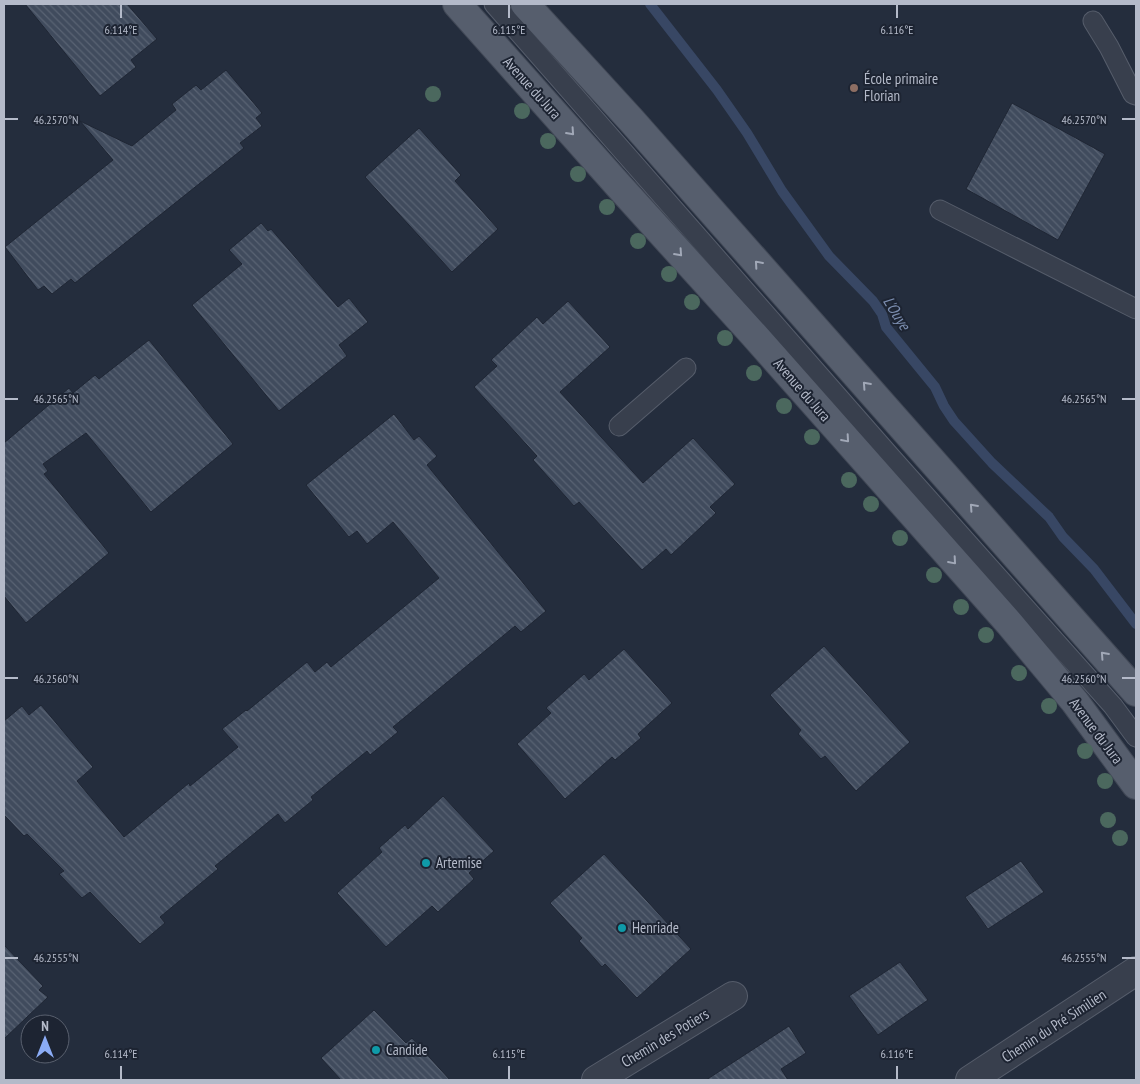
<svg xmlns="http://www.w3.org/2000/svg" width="1140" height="1084" viewBox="0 0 1140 1084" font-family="'PT Sans Narrow',sans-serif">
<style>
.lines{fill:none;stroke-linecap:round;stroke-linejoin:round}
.stream{stroke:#384764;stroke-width:10}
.building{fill:url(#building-back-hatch);stroke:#1f2634}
.lane-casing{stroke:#565d6b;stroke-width:21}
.street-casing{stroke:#565d6b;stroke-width:30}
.primary-casing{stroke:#414856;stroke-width:30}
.lane{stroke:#383f4d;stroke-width:19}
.street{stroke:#383f4d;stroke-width:28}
.primary{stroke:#565e6d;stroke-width:28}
.tree{fill:#4b685e}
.oneway{stroke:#a1a8b7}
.ticks{fill:none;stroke:#b4bac9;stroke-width:2}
.education-dot{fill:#8d6e63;stroke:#1d2432;stroke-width:2}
.culture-dot{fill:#0f9aa8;stroke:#1d2432;stroke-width:2}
.labels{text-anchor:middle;stroke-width:4;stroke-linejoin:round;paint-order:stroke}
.poi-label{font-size:15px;fill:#b4bac9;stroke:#1d2432;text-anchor:start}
.street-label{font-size:15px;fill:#b4bac9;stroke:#1d2432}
.water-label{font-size:16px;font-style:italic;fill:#7c8eb0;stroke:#1d2432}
.ticks-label{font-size:12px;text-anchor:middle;fill:#b4bac9;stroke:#1d2432;stroke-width:4;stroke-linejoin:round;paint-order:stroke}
</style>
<defs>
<pattern id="building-back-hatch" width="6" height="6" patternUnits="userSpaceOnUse" patternTransform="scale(1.25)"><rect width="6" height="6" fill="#404b5d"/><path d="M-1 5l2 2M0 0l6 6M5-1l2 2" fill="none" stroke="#596373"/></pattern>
</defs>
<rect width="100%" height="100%" fill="#242d3d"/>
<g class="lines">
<path class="stream" d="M650,4L717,90L747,133L782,191L829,256L873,301L882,314L886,327L935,387L944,406L954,421L992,463L1049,517L1063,537L1094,569L1136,624"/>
</g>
<g class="building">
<path d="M25,4H127L157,39L131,60L136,67L100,96Z"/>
<path d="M226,70L262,113L256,118L262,126L240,143L244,148L75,283L71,279L52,294L44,286L38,290L5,247L113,160L80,121L132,146L176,110L172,104L196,85L201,90Z"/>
<path d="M1012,103L1105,154L1058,240L966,189Z"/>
<path d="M419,128L461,175L455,181L498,229L452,272L365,177Z"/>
<path d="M261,223L268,231L271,229L338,307L349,298L368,322L339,345L347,356L279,411L192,305L242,264L229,250Z"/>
<path d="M568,301L610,347L560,392L643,483L693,438L735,484L710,507L716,513L671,555L666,549L642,570L579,502L574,506L533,460L537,456L474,387L497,366L491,360L537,317L543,324Z"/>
<path d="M149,340L233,444L151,512L86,433L43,464L48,471L44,474L109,553L26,623L4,596V443L69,388L73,393L95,375L99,379Z"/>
<path d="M394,414L414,440L419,436L437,456L427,465L546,611L521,632L515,626L393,727L398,732L370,755L367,751L311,797L313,800L285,823L278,814L215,866L218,869L160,917L165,923L140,944L90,892L82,898L59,874L64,871L27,834L24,836L4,815V721L22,706L29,715L41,705L93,767L77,781L124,837L189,783L190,786L238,747L222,729L246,710L247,711L307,662L315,672L327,662L331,667L439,578L393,522L367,544L357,531L349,537L306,485Z"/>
<path d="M824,646L910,742L856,791L825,756L821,759L798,734L801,730L770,695Z"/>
<path d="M624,649L672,703L638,734L641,738L615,760L612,757L565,799L517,744L551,713L546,708L584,674L589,680Z"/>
<path d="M443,796L494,851L469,873L474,879L438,912L432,906L386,947L337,893L382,852L379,848L405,825L408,829Z"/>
<path d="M604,854L691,949L637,998L605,964L602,967L579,941L582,938L550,903Z"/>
<path d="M1021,861L1044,892L988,929L965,897Z"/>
<path d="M4,945L43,986L39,990L48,997L4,1039Z"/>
<path d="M900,962L928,1000L878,1035L849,996Z"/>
<path d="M374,1010L406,1043L412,1038L450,1080H341L321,1058Z"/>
<path d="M789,1026L806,1053L781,1069L788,1080H706Z"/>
</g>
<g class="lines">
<g class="lane-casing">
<g id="lane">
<path d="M494,4L890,456L1113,706L1136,737"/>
<path d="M1093,21L1109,47L1133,94L1136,95"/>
<path d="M940,210L1136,309"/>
<path d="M619,426L686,368"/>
</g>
</g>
<g class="street-casing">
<g id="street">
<path d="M596,1080L733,996"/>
<path d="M970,1080L1136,971"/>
</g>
</g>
<g class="primary-casing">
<g id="primary">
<path d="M457,4L618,185L754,335L1009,623L1075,702L1136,785"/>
<path d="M525,4L632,121L1136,692"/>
</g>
</g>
<use href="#lane" class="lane"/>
<use href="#street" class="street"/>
<use href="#primary" class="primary"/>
</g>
<g class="tree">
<circle cx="433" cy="94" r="8"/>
<circle cx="522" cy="111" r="8"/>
<circle cx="548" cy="141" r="8"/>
<circle cx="578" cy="174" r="8"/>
<circle cx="607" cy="207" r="8"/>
<circle cx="638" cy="241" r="8"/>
<circle cx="669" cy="274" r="8"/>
<circle cx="692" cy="302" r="8"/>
<circle cx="725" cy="338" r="8"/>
<circle cx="754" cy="373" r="8"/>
<circle cx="784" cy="406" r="8"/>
<circle cx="812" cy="437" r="8"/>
<circle cx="849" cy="480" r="8"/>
<circle cx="871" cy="504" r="8"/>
<circle cx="900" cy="538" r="8"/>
<circle cx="934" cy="575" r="8"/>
<circle cx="961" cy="607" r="8"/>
<circle cx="986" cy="635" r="8"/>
<circle cx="1019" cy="673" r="8"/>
<circle cx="1049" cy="706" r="8"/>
<circle cx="1085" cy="751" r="8"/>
<circle cx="1105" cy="781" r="8"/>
<circle cx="1108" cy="820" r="8"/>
<circle cx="1120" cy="838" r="8"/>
</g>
<defs><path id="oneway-chevron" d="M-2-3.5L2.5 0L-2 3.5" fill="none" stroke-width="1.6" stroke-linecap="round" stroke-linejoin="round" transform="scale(1.25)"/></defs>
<g class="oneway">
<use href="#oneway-chevron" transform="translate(571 132) rotate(48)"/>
<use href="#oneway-chevron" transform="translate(679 253) rotate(48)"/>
<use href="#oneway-chevron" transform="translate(758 264) rotate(-131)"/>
<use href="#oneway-chevron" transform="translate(866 385) rotate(-132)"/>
<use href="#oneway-chevron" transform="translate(846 439) rotate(49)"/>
<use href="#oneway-chevron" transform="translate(973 507) rotate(-132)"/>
<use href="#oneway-chevron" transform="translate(953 561) rotate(49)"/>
<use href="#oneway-chevron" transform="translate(1104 655) rotate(-132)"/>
</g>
<path class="ticks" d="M121,5V18M509,5V18M897,5V18M5,119H18M1122,119H1135M5,399H18M1122,399H1135M5,678H18M1122,678H1135M5,958H18M1122,958H1135M121,1066V1079M509,1066V1079M897,1066V1079"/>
<circle class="education-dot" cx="854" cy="88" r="5"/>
<g class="culture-dot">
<circle cx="426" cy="863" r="5"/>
<circle cx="622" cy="928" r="5"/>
<circle cx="376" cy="1050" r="5"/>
</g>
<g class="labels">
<g class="poi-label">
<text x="864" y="84">École primaire<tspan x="864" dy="17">Florian</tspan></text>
<text x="436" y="868">Artemise</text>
<text x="632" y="933">Henriade</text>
<text x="386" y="1055">Candide</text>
</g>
<g class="street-label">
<text transform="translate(532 88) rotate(48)" y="5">Avenue du Jura</text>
<text transform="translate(802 390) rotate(49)" y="5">Avenue du Jura</text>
<text transform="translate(1096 731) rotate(53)" y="5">Avenue du Jura</text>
<text transform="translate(1054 1026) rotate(-33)" y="5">Chemin du Pré Similien</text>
<text transform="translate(665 1038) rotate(-31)" y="5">Chemin des Potiers</text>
</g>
<g class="water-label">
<text transform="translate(897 313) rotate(58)" y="6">L'Ouye</text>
</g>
</g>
<g class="ticks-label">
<text x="121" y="34">6.114°E</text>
<text x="509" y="34">6.115°E</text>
<text x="897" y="34">6.116°E</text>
<text x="56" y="124">46.2570°N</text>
<text x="1084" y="124">46.2570°N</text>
<text x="56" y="403">46.2565°N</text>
<text x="1084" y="403">46.2565°N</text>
<text x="56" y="683">46.2560°N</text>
<text x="1084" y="683">46.2560°N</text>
<text x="56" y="962">46.2555°N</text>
<text x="1084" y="962">46.2555°N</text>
<text x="121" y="1058">6.114°E</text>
<text x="509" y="1058">6.115°E</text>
<text x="897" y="1058">6.116°E</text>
</g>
<rect width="1140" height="1084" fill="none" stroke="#b4bac9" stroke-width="10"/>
<g transform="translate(45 1039)"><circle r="24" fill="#1d2432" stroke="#59606e"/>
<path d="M0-4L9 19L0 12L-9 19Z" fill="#8bacf6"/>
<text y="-8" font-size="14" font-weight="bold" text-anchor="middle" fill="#b4bac9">N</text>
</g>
</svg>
